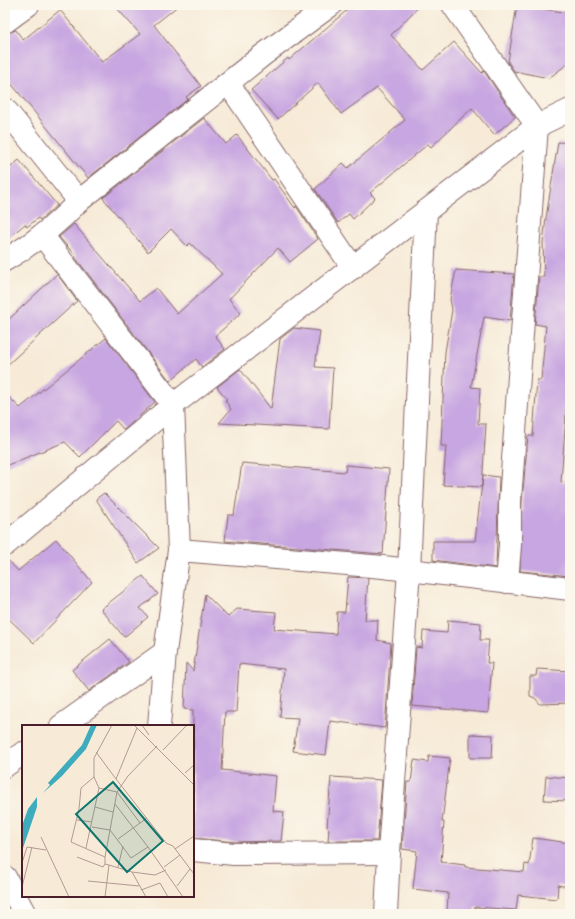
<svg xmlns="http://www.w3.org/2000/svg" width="575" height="919" viewBox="0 0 575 919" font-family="'IM FELL French Canon',serif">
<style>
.building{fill:#c8a6e1}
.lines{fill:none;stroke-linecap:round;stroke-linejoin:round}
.minor-casing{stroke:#876668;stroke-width:24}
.minor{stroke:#fff;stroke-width:22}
.inset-road{fill:none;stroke:#b29993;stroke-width:1}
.view{fill:#0f766e;fill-opacity:0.15;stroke:#0f766e;stroke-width:2}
.inset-edge{fill:none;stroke:#4a1f2b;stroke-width:2}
</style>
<rect width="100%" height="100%" fill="#fbf7ec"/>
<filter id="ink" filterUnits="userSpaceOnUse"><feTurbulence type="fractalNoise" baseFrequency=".025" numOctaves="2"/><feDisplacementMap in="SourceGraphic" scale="8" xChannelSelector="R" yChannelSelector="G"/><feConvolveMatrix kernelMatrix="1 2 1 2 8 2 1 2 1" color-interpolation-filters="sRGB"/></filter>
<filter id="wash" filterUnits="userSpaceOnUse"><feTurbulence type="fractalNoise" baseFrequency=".012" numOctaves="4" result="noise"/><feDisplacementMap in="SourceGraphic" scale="16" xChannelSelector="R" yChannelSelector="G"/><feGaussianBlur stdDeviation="0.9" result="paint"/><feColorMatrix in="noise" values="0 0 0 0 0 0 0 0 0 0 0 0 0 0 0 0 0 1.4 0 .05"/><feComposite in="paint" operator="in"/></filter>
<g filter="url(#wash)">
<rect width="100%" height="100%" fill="#f7ebd8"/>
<g id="blocks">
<g class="building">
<path d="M114,5H179L154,25L201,86L186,97L188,99L88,178L5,76V34L16,30L23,40L60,10L102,62L140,34Z"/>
<path d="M353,5H420L391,35L423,70L454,42L482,73L484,71L515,117L494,135L472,108L431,147L428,144L370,193L375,198L353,219L349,214L338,223L315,189L343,163L348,168L405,120L377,88L341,114L318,83L278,119L251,90L288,58L289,60Z"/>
<path d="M517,5L570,13V62L549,78L514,71L508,62Z"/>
<path d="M204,118L226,144L237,135L272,180L274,179L295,208L296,206L318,239L290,262L278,248L229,299L241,313L215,336L225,349L202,367L196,359L170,381L75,257L76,256L59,237L74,224L140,301L156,288L177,314L222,274L190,243L187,246L171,229L148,252L103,198Z"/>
<path d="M558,142L570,143V360L561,482L570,483V576L520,571L522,501L528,436H533L537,380H541L546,326L535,324L539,277H544L543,243L546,218Z"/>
<path d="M19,160L57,205L40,220L38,218L27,227L25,224L5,241V172Z"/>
<path d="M456,270L514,274L510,321L484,317L471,387L480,388L478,424H486L482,487L443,485L446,446H441L445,352L452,310L450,299Z"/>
<path d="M57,274L77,301L5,367V323Z"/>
<path d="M294,328L320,331L315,367L333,368L329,429L219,423L231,409L225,400L227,399L217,387L240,369L271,409L280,339Z"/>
<path d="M106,338L155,402L124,430L116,421L80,457L65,442L5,466V393L20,408Z"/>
<path d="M242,463L345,472L346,465L389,469L383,554L225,541L228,515H234Z"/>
<path d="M483,475L499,477L496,568L433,560V541H475Z"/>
<path d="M104,493L159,548L138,563L96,499Z"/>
<path d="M56,539L92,582L34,643L5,615V557L18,571Z"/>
<path d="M143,576L158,594L140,608L148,617L124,637L101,609Z"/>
<path d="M348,577L368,578L365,620H378L377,640L391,643L385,728L330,721L326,755L293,751L298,718L280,717L284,669L239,664L236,712H225L222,770L276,776L273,811L284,812L281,841L235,842L193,838V710L184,709L186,663L193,671L205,594L228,617L237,609L276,612L274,629L336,634L337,612H345Z"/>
<path d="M448,620L481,623L480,640H489L487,663H492L488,713L412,706L416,647L422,648L423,631L447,633Z"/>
<path d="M110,639L129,662L89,691L72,670Z"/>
<path d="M537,669L570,671V703L540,704L535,698L530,696V676H536Z"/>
<path d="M470,734L493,735L492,758H470Z"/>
<path d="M429,756L450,758L442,822H444L441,862L465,865V867L524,872L525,864L529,865L533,838L570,843L568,887L558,885L557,899L518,895L516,910L475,907L474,914H447L448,893L413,889L417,851L402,849L407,782H411L414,760L428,762Z"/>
<path d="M546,776L570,778V801L544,800Z"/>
<path d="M331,777L382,780L377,841H328L329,829L327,827Z"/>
</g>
</g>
</g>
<g filter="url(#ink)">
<use href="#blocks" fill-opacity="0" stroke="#876668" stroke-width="1"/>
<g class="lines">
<g class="minor-casing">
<g id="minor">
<path d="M453,5L537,126L510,501V545L507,582"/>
<path d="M5,22L28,5"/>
<path d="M228,83L353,268"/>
<path d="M5,109L79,201"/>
<path d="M42,235L173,405L179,550L165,652L159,726"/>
<path d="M5,260C33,244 57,224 79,201L263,55L331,5"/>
<path d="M5,545L173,405L537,126L570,110"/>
<path d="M179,550L383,567L570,589"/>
<path d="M61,726L165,652"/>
<path d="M5,766L23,753"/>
<path d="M193,850L234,854L389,853L409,570L426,211"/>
<path d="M5,877L25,914"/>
<path d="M386,914L389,853"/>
</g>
</g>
<use href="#minor" class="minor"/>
</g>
</g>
<g transform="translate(22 725)">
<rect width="172" height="172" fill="#f7ebd8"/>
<path d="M69,0H75L64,24L40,51L21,68L28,60L26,58L60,20ZM15,72V82L0,126L1,98L6,84Z" fill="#3facbd"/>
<path class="inset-road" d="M112,0L172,60M120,0L127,10M115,3L94,54L144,118L151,121L172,149M141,25L165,0M74,27L94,54M163,48L172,40M72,52L59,63L57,84L49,117L83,132M77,63L72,52V33L90,0M73,82L91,87M55,95L70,97M70,102L88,105L109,133L126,122L93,79M19,112L47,172M96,114L125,93M126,122L161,172M64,123L77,63L95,67L118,98M153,124L172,111M55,132L81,142L83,139M0,138L5,122L24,125M87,140L110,147L124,172M96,142L101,121M142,142L158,130M110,147L133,150L144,145M66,156L117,161M155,161L168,144M0,162L10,122M119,165L138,158L146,172M83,172L87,140L83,139V132L95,67L106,51L135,21"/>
<path class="view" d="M91,57L141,116L105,147L54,89Z"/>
<rect width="172" height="172" class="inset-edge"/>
</g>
<rect width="575" height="919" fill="none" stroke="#fbf7ec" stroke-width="20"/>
</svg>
